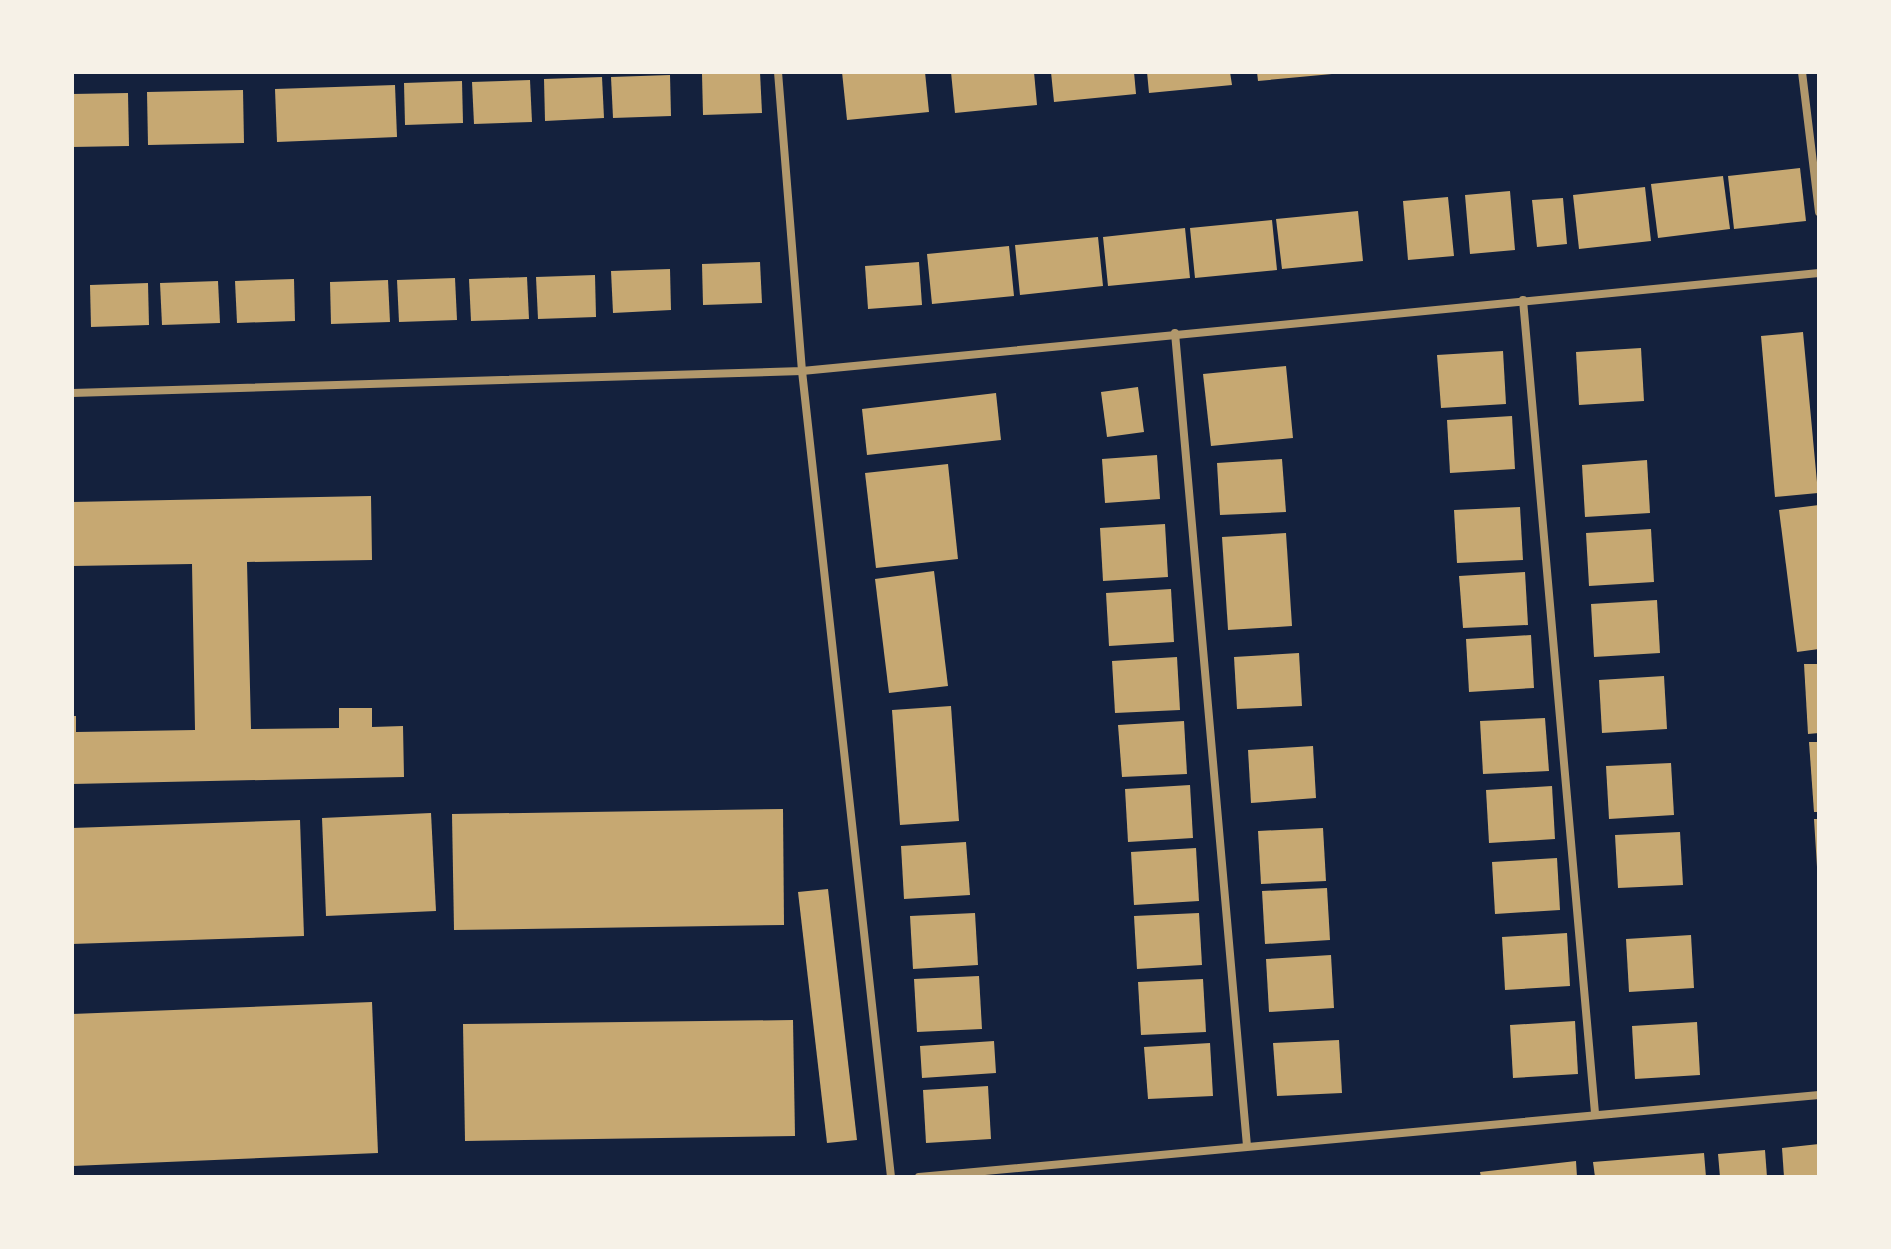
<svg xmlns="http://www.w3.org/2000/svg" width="1891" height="1249" viewBox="0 0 1891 1249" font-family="Arial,sans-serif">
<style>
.building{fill:#c6a872}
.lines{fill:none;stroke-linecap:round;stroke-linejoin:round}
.minor{stroke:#b1986c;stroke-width:8}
</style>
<rect width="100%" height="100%" fill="#14213d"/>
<g class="building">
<path d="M760,72L762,113L703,115L702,74Z"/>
<path d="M842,72H925L929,112L847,120Z"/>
<path d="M951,72H1034L1037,105L955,113Z"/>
<path d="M1051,72H1134L1136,94L1054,102Z"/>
<path d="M1147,72H1230L1232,85L1149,93Z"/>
<path d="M1257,72H1331L1332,74L1258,81Z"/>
<path d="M670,75L671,116L613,118L611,77Z"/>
<path d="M602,77L604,118L545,121L544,79Z"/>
<path d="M530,80L532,122L474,124L472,82Z"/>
<path d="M462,81L463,123L405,125L404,83Z"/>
<path d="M395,85L397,137L277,142L275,89Z"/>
<path d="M243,90L244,143L148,145L147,92Z"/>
<path d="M128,93L129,146L72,147V94Z"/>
<path d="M1800,168L1806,221L1734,229L1728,176Z"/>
<path d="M1723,176L1730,229L1658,238L1651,184Z"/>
<path d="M1645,187L1651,241L1579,249L1573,195Z"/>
<path d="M1510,191L1515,250L1470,254L1465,195Z"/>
<path d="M1448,197L1454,256L1408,260L1403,201Z"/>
<path d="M1563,198L1567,244L1537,247L1532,200Z"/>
<path d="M1358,211L1363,261L1282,269L1276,219Z"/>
<path d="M1272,220L1277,270L1195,278L1190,228Z"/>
<path d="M1185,228L1190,278L1108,286L1103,237Z"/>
<path d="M1098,237L1103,286L1020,295L1015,245Z"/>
<path d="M1009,246L1014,296L932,304L927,254Z"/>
<path d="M760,262L762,303L703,305L702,264Z"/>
<path d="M919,262L922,305L868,309L865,266Z"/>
<path d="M670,269L671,310L613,313L611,271Z"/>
<path d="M595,275L596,317L538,319L536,277Z"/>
<path d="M527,277L529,319L471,321L469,279Z"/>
<path d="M455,278L457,320L399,322L397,280Z"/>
<path d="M294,279L295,321L237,323L235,281Z"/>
<path d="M388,280L390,322L331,324L330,282Z"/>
<path d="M218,281L220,323L162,325L160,283Z"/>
<path d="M148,283L149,325L91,327L90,285Z"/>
<path d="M1803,332L1818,493L1775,497L1761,336Z"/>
<path d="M1641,348L1644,401L1579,405L1576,352Z"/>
<path d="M1503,351L1506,404L1441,408L1437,355Z"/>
<path d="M1286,366L1293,438L1211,446L1203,374Z"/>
<path d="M1138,387L1144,432L1107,437L1101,392Z"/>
<path d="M996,393L1001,440L867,455L862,409Z"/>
<path d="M1512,416L1515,469L1450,473L1447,420Z"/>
<path d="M1157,455L1160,499L1105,503L1102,459Z"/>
<path d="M1282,459L1286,512L1220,515L1217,463Z"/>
<path d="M1647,460L1650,513L1585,517L1582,465Z"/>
<path d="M948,464L958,559L876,568L865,473Z"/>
<path d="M371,496L372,560L247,562L251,729L339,728V708H372V727L403,726L404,777L72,784V716H76V732L195,730L192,564L72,566V502Z"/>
<path d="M1819,505V649L1797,652L1779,510Z"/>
<path d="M1520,507L1523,560L1457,563L1454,510Z"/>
<path d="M1165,524L1168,577L1103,581L1100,528Z"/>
<path d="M1651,529L1654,582L1589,586L1586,533Z"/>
<path d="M1286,533L1292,626L1228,630L1222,537Z"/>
<path d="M934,571L948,686L889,693L875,579Z"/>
<path d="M1525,572L1528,625L1463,628L1459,576Z"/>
<path d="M1171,589L1174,642L1109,646L1106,593Z"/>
<path d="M1657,600L1660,653L1594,657L1591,604Z"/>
<path d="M1531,635L1534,688L1469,692L1466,639Z"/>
<path d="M1299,653L1302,706L1237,709L1234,657Z"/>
<path d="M1177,657L1180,710L1115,713L1112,661Z"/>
<path d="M1804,664H1819V733L1808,734Z"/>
<path d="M1664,676L1667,729L1602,733L1599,680Z"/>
<path d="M951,706L959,821L900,825L892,710Z"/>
<path d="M1545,718L1549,771L1483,774L1480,721Z"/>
<path d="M1184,721L1187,774L1122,777L1118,725Z"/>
<path d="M1809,742H1819V812H1814Z"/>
<path d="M1313,746L1316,798L1251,803L1248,750Z"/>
<path d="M1671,763L1674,815L1609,819L1606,766Z"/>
<path d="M1190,785L1193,838L1128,842L1125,789Z"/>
<path d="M1552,786L1555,839L1489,843L1486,790Z"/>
<path d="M783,809L784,925L454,930L452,814Z"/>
<path d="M431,813L436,911L326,916L322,818Z"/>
<path d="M1814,819H1819V867H1817Z"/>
<path d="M300,820L304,936L72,944V828Z"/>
<path d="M1323,828L1326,881L1261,884L1258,831Z"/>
<path d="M1680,832L1683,885L1618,888L1615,835Z"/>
<path d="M966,842L970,895L904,899L901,846Z"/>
<path d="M1196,848L1199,901L1134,905L1131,852Z"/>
<path d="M1557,858L1560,910L1495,914L1492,862Z"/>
<path d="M1327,888L1330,940L1265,944L1262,891Z"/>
<path d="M828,889L857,1140L827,1143L798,892Z"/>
<path d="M975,913L978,965L913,969L910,916Z"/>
<path d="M1199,913L1202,965L1137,969L1134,916Z"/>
<path d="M1567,933L1570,986L1505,990L1502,937Z"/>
<path d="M1691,935L1694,988L1629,992L1626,939Z"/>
<path d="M1331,955L1334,1008L1269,1012L1266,959Z"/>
<path d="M979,976L982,1029L917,1032L914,979Z"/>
<path d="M1203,979L1206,1032L1141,1035L1138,982Z"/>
<path d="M372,1002L378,1153L72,1166V1014Z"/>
<path d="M793,1020L795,1136L465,1141L463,1024Z"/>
<path d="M1575,1021L1578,1074L1513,1078L1510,1025Z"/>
<path d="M1697,1022L1700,1075L1635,1079L1632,1026Z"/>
<path d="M1339,1040L1342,1093L1277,1096L1273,1043Z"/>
<path d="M994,1041L996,1073L922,1078L920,1046Z"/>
<path d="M1210,1043L1213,1096L1148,1099L1144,1047Z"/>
<path d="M988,1086L991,1139L926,1143L923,1090Z"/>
<path d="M1819,1144V1177H1784L1782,1148Z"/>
<path d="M1765,1150L1767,1177H1720L1718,1154Z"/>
<path d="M1704,1153L1706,1177H1595L1593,1162Z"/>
<path d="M1576,1161L1577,1177H1481L1480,1172Z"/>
</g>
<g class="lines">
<g class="minor">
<path d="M778,72L802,371L891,1177"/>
<path d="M1802,72L1819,212"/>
<path d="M1523,300L1595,1113"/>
<path d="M1175,333L1247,1146"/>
<path d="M72,393L802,371L1819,273"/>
<path d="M919,1177L1819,1095"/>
</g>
</g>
<rect width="1891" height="1249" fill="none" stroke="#f6f1e7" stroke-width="148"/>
</svg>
